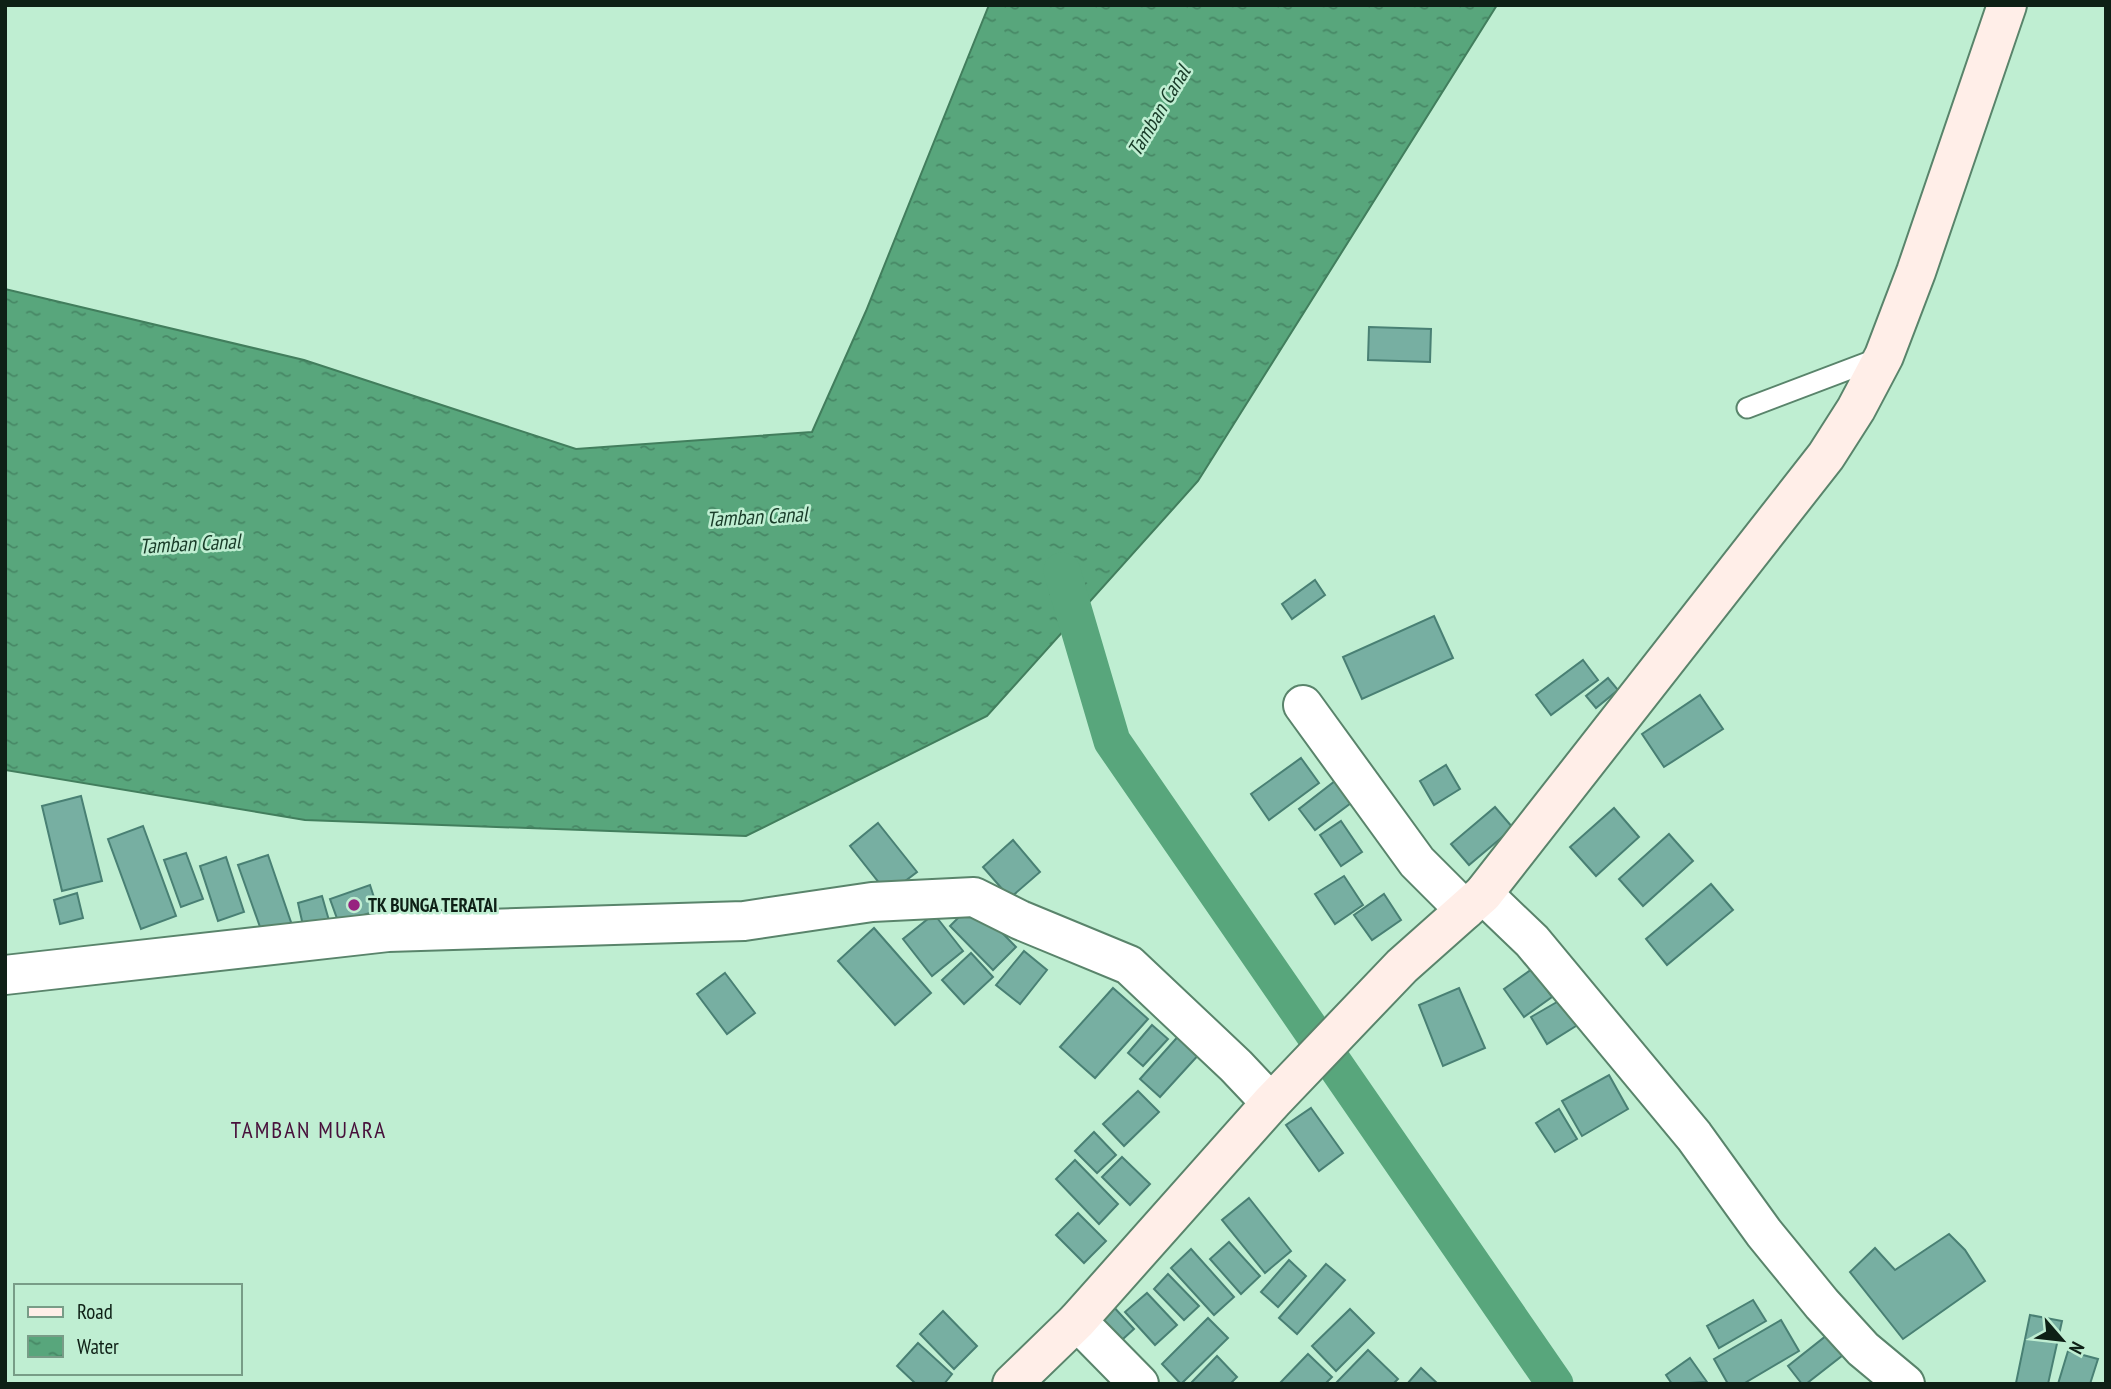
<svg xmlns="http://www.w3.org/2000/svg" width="2111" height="1389" viewBox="0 0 2111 1389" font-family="'PT Sans Narrow',sans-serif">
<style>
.water{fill:url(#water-ripples);stroke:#427e5d;stroke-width:2}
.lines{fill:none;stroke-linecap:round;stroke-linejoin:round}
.canal{stroke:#58a67c;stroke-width:37}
.building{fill:#77afa2;stroke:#498074;stroke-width:2}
.lane-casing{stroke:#59846b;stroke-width:23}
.street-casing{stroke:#59846b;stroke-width:42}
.secondary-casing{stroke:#59846b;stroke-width:42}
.lane{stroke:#fff;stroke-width:19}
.street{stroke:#fff;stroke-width:38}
.secondary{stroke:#ffeee8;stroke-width:38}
.poi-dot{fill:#97227f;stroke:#bfeed2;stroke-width:2.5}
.labels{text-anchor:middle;stroke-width:5;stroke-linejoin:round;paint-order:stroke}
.poi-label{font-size:19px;font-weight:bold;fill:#0e2016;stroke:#bfeed2;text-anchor:start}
.water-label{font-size:21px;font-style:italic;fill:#183b28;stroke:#bfeed2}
.quarter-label{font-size:23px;letter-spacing:2px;fill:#48103b;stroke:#bfeed2}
</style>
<defs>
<pattern id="water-ripples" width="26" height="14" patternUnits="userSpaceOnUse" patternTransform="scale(1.75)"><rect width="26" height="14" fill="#58a67c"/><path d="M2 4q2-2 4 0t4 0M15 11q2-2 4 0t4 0" fill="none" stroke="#478765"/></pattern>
</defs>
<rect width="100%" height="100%" fill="#bfeed2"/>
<path class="water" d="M989,5H1497L1198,481L987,716L746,836L305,820L5,770V289L304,360L576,449L812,432L866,311Z"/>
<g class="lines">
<path class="canal" d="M1062,571L1112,741L1555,1384"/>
</g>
<g class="building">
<path d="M1369,327L1431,329L1430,362L1368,360Z"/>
<path d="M1315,580L1325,595L1292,619L1282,604Z"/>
<path d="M1434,616L1453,658L1362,699L1343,657Z"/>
<path d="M1583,660L1598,680L1551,715L1536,695Z"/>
<path d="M1608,678L1618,690L1596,708L1586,696Z"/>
<path d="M1700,695L1723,729L1664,767L1642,734Z"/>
<path d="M1301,758L1319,783L1269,820L1251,794Z"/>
<path d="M1446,765L1460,789L1434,805L1420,781Z"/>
<path d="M1335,781L1351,803L1315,830L1299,809Z"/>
<path d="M81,796L102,881L62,891L42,806Z"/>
<path d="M1495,807L1513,828L1469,865L1451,844Z"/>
<path d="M1614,808L1639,837L1596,876L1570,847Z"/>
<path d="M1341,821L1362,852L1341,866L1320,835Z"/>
<path d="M878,823L917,872L888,894L850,846Z"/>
<path d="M143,826L176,916L141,929L108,839Z"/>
<path d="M1669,834L1693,861L1643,906L1619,879Z"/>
<path d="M1013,840L1040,872L1010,898L983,867Z"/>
<path d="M186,853L203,899L181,907L164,860Z"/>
<path d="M268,855L294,931L265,941L238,865Z"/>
<path d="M226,857L244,912L218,921L200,866Z"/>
<path d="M1344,876L1363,905L1335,924L1315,894Z"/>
<path d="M1711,884L1733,910L1667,965L1646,939Z"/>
<path d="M370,885L378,910L339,924L330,899Z"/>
<path d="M77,893L83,918L60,924L54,900Z"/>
<path d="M1384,894L1401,920L1372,940L1354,915Z"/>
<path d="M322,896L330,924L304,930L298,903Z"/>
<path d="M973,903L1016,947L993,970L950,926Z"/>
<path d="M934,914L963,951L932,976L903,939Z"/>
<path d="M874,928L931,993L895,1025L838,961Z"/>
<path d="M1024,951L1047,970L1020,1004L996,985Z"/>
<path d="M971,953L993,977L964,1004L942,980Z"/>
<path d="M1532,969L1552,997L1524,1017L1504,989Z"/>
<path d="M725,973L755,1013L727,1034L697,994Z"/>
<path d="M1113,988L1148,1019L1095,1078L1060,1047Z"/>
<path d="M1459,988L1485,1048L1443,1066L1419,1005Z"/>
<path d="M1569,995L1584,1021L1547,1044L1531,1017Z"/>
<path d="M1152,1025L1168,1039L1143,1066L1128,1053Z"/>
<path d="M1182,1032L1202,1051L1160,1097L1140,1079Z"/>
<path d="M1609,1075L1628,1109L1582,1136L1562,1101Z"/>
<path d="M1138,1091L1159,1112L1124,1146L1103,1124Z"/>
<path d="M1311,1108L1343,1153L1319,1171L1286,1125Z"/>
<path d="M1559,1109L1577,1139L1555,1152L1536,1123Z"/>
<path d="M1094,1132L1116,1155L1097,1173L1075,1151Z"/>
<path d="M1122,1157L1150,1184L1130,1205L1102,1177Z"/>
<path d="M1075,1160L1118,1204L1099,1224L1056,1179Z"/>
<path d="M1249,1198L1291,1251L1265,1273L1222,1220Z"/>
<path d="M1078,1213L1106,1241L1084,1263L1056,1235Z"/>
<path d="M1949,1234L1965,1250L1985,1281L1903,1339L1850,1272L1875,1248L1895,1270Z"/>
<path d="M1229,1242L1260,1276L1241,1294L1210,1259Z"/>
<path d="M1191,1249L1234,1297L1214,1315L1171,1268Z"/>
<path d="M1289,1260L1306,1276L1278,1307L1261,1292Z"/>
<path d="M1326,1264L1345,1280L1297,1334L1279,1318Z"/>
<path d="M1168,1274L1199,1306L1184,1320L1154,1289Z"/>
<path d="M1147,1293L1177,1325L1155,1345L1125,1312Z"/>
<path d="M1753,1300L1766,1321L1719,1348L1707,1326Z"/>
<path d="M1111,1304L1134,1329L1112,1349L1089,1324Z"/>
<path d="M1350,1309L1374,1333L1336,1371L1312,1346Z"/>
<path d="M943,1311L977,1346L954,1369L920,1334Z"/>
<path d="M2030,1315L2062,1321L2048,1384L2016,1383Z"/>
<path d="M1208,1318L1228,1338L1181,1384L1162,1364Z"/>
<path d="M1781,1320L1799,1351L1743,1384H1728L1714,1359Z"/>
<path d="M1836,1328L1852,1348L1806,1384H1802L1788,1366Z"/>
<path d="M918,1343L952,1374L944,1384H916L897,1366Z"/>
<path d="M1368,1350L1398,1379L1393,1384H1335Z"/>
<path d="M2068,1351L2098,1359L2090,1384H2058Z"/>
<path d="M1308,1354L1332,1377L1325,1384H1279Z"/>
<path d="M1217,1356L1237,1377L1230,1384H1190Z"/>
<path d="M1690,1358L1707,1382L1672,1384L1666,1375Z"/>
<path d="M1421,1368L1438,1384H1407Z"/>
</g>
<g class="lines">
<g class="lane-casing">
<path id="lane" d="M1747,408L1879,358"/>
</g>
<g class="street-casing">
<g id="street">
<path d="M1303,705L1417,862L1465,910"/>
<path d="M1483,894L1532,941L1694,1136L1764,1233L1822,1304L1863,1349L1905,1384"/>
<path d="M5,975L388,932L744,921L872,902L974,897L1020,920L1129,965L1236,1066L1271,1103"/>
<path d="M1077,1321L1139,1384"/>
</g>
</g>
<g class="secondary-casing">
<path id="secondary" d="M1012,1384L1077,1321L1271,1103L1402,966L1483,894L1826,456L1856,409L1884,356L1916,272L2007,5"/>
</g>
<use href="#lane" class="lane"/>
<use href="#street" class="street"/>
<use href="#secondary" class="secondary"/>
</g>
<circle class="poi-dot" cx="354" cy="905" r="7"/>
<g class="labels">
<g class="poi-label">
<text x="368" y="912">TK BUNGA TERATAI</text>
</g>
<g class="water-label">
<text transform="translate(1159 111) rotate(-59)" y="7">Tamban Canal</text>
<text transform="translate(757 517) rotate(-3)" y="7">Tamban Canal</text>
<text transform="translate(190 544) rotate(-3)" y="7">Tamban Canal</text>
</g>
<g class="quarter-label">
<text x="309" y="1138">TAMBAN MUARA</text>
</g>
</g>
<rect width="2111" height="1389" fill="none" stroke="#0e2016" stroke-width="14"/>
<rect x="14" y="1284" width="228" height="91" fill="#bfeed2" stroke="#789c87" stroke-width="2"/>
<rect x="28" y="1307" width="35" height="10" fill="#ffeee8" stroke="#789c87" stroke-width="2"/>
<text x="77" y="1319" font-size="21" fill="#0e2016">Road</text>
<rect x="28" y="1336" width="35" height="21" fill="url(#water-ripples)" stroke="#789c87" stroke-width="2"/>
<text x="77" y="1354" font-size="21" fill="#0e2016">Water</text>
<g transform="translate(2062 1340) rotate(118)" stroke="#bfeed2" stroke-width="5" paint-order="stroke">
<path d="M0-5L12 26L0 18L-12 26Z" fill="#0e2016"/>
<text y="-10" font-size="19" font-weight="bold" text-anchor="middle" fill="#0e2016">N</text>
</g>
</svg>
